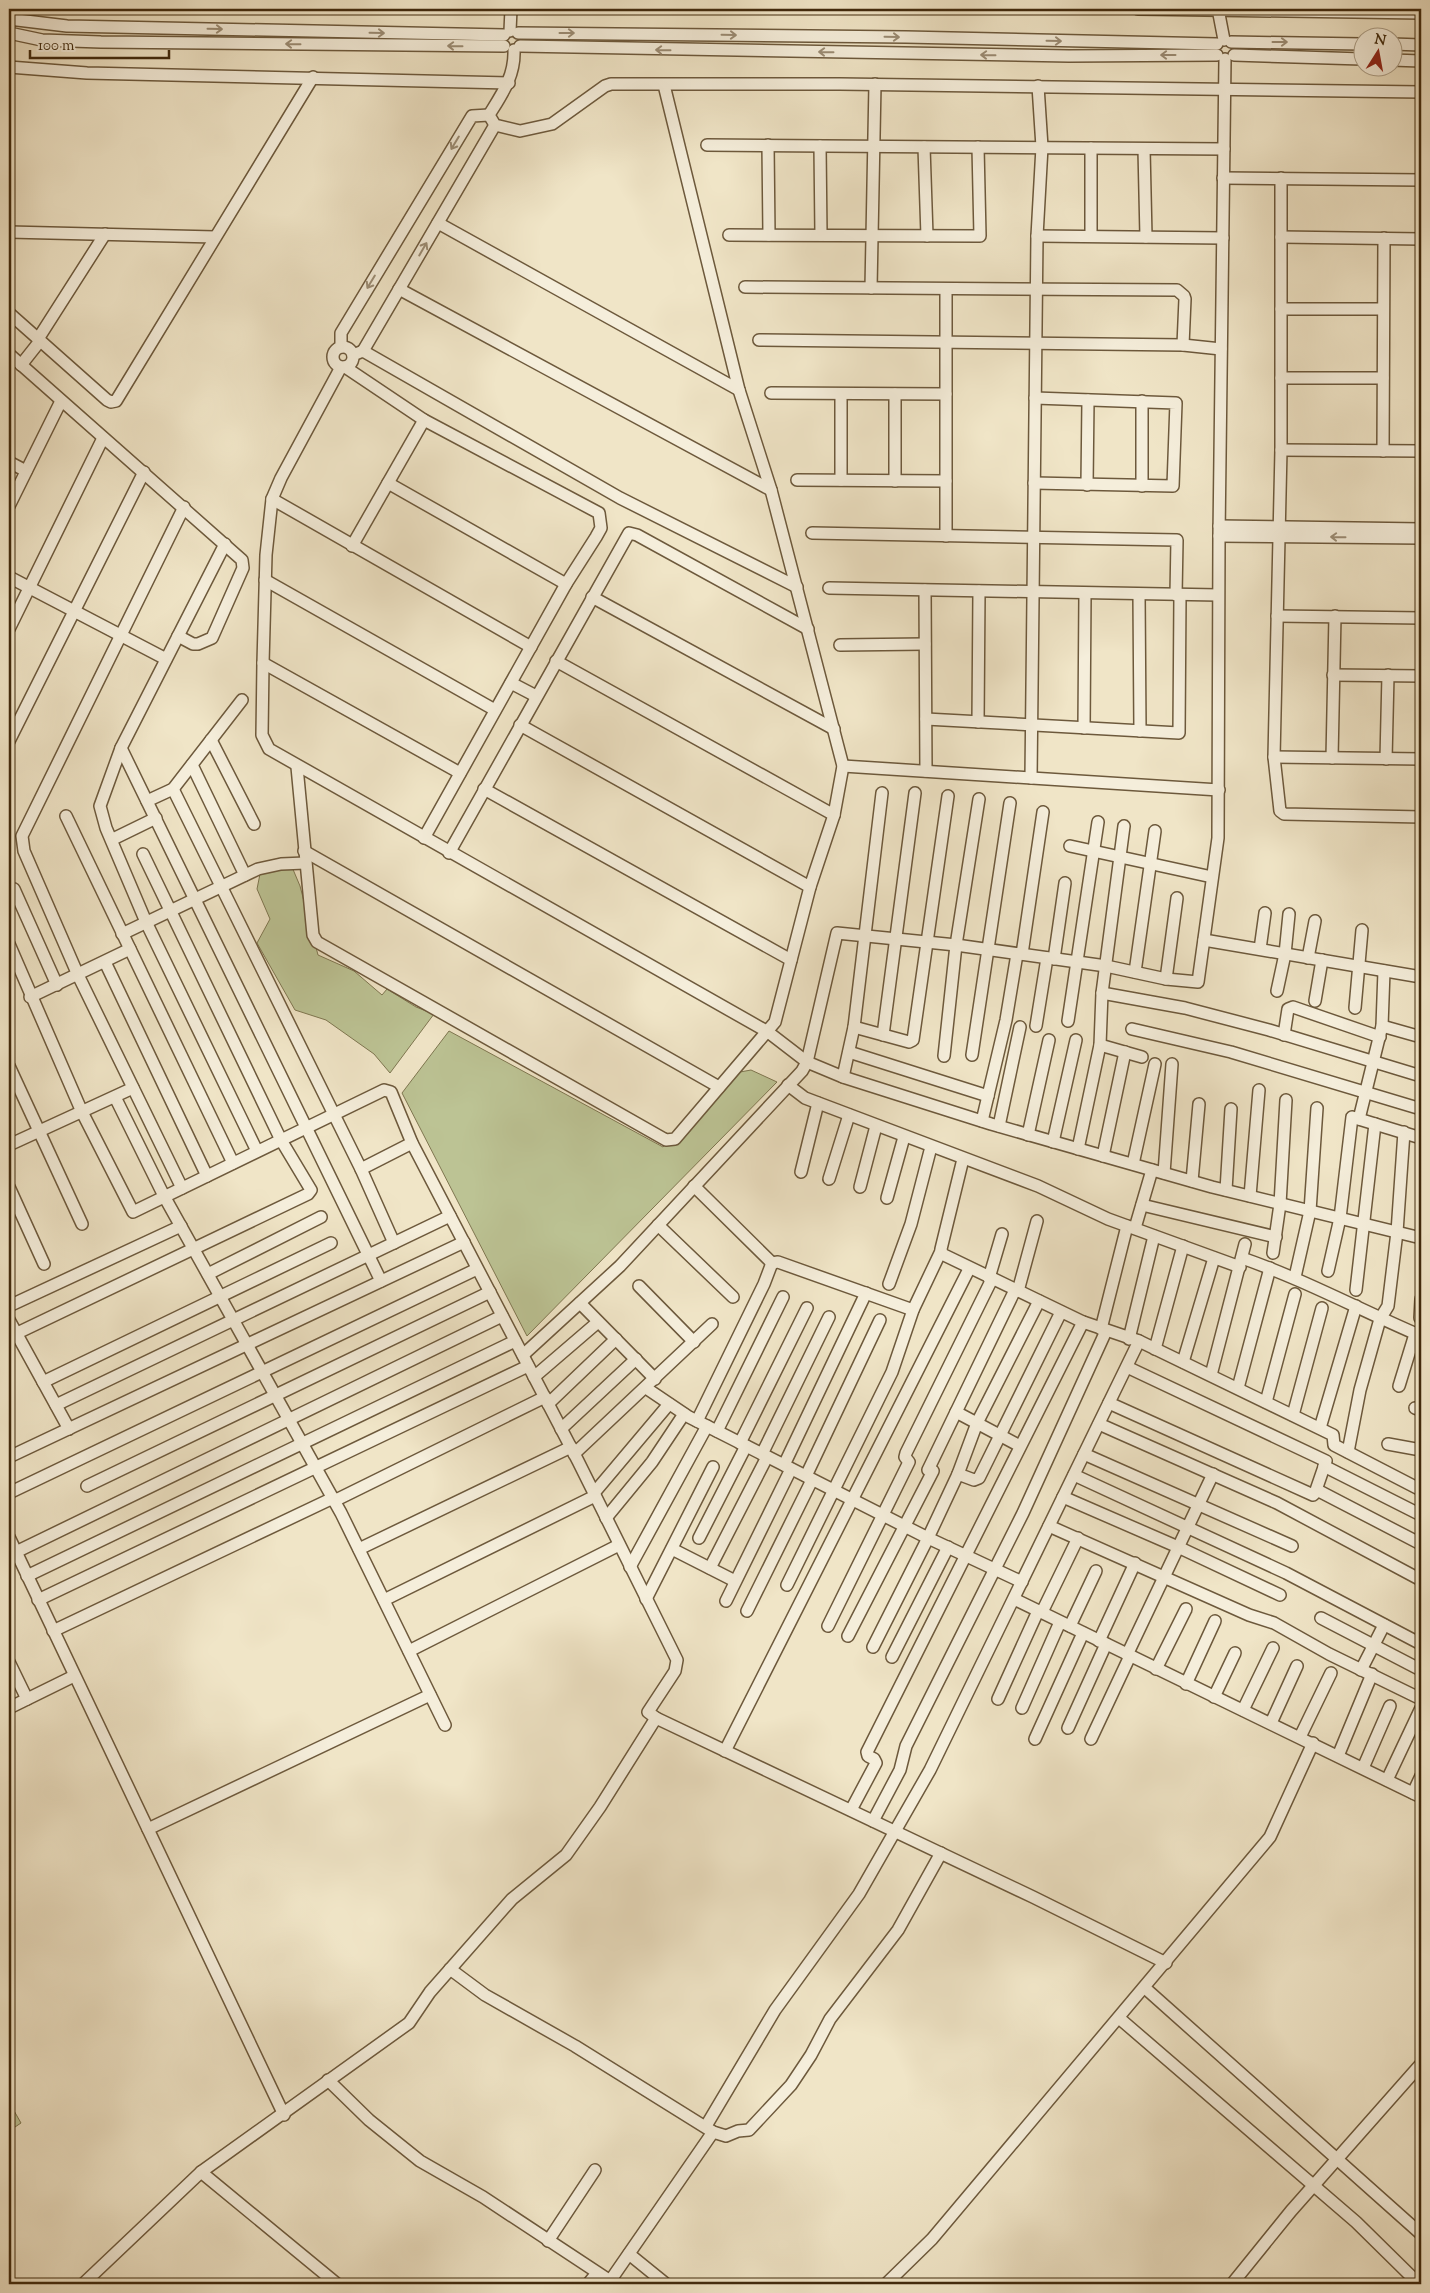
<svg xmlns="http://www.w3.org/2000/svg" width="1430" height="2293" viewBox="0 0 1430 2293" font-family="'Sorts Mill Goudy',serif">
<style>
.green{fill:#bcc394;stroke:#7e7650}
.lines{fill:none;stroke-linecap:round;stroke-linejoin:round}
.minor-casing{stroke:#6d593c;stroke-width:14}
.minor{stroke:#f5eedb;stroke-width:11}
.oneway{stroke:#9b8c74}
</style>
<rect width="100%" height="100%" fill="#f0e5c7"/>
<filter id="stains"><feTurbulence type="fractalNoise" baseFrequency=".004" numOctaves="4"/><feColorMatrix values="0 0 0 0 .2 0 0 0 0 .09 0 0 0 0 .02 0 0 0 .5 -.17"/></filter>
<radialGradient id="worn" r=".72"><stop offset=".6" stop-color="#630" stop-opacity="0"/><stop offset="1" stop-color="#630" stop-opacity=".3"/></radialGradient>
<g class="green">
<path d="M292,867L300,886L318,955L354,971L382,995L387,989L416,1007L434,1014L390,1073L374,1054L326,1020L295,1010L257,943L270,919L257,889L260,874Z"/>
<path d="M449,1031L663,1147L740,1072L751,1070L777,1082L527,1336L402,1093Z"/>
<path d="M9,2102L21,2123L9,2131Z"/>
</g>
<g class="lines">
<g class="minor-casing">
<g id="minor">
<path d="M1138,9L1421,13"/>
<path d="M1218,9L1224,40"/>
<path d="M9,19L67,26L504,35"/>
<path d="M510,31L511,9"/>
<path d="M9,33L42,40L101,42L504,46"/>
<path d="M518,33L906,37L1217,44"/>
<path d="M1231,42L1362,44"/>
<path d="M1392,44L1421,45"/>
<path d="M520,46L1069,56L1217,55"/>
<path d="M514,50C515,76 502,94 489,115L495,125L520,131L552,124L605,86L611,84H840L1421,92"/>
<path d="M1234,55L1362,59"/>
<path d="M1392,60L1421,61"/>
<path d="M9,67L87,73L509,83"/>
<path d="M707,145L1224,149"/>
<path d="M768,145L769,235"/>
<path d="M820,146L821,235"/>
<path d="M924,147L927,236"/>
<path d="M1091,148V236"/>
<path d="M1144,149L1146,237"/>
<path d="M1223,178L1421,180"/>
<path d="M1281,178V450L1274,757L1280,811L1284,814L1421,817"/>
<path d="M438,223L739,390"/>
<path d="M9,232L215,237"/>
<path d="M729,235L980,236L978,147"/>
<path d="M1037,236L1223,238"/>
<path d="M1281,237L1421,239"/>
<path d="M745,287L1177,290L1184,296L1185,299L1183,345"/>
<path d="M871,288L875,84"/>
<path d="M399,289L771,490"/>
<path d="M946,289V536"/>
<path d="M1281,309H1383"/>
<path d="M9,313L107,400L111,402L116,401L313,77"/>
<path d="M38,339L105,234"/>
<path d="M759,340L1183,345L1221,349"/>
<path d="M341,347V333L472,116L489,115"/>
<circle cx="343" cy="357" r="10"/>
<path d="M363,351L495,125"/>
<path d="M9,354L242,560L243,568L212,638L198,644H193L178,636"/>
<path d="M353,355L363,351L620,498L797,587"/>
<path d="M21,365L40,341"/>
<path d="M341,367L281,478L272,499L266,555L263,663L262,735L269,749L768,1032L807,1062L843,1077L991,1124L1212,1187L1421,1238"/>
<path d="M345,367L424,420L599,513L601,528L596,537L566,584L424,838"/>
<path d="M1281,378H1383"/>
<path d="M771,393L946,394"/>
<path d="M841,394V480"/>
<path d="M1281,450L1421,451"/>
<path d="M1383,451L1384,238"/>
<path d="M9,462L26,471"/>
<path d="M797,480L946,481"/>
<path d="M895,481V394"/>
<path d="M388,483L566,584"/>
<path d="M1034,483L1173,486L1176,403L1035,398"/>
<path d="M1087,485L1088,400"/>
<path d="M1142,486V401"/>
<path d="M272,499L531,647"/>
<path d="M9,506L61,401"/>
<path d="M1219,526L1421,529"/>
<path d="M812,533L1177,540L1176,595"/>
<path d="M1219,536L1421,538"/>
<path d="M225,544L121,748L100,806L106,828L146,922L257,1151"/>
<path d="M352,546L424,420"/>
<path d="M9,577L166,659"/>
<path d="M265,580L495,710"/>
<path d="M829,588L1218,595"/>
<path d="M925,590L926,771"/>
<path d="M1139,594L1140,731"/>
<path d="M592,597L834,729"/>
<path d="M1277,616L1421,618"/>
<path d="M9,629L103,438"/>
<path d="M840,645L925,644"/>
<path d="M556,661L834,815"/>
<path d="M263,663L460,773"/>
<path d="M1333,675L1421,676"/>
<path d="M511,683L536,696"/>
<path d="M926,719L1179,733L1180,595"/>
<path d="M978,722L979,591"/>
<path d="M520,725L810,887"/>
<path d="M1084,728L1085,593"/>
<path d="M211,740L254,824"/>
<path d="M9,741L144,472"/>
<path d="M121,748L381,1281"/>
<path d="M1274,757L1421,759"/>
<path d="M1332,758L1335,616"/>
<path d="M1386,759L1388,675"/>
<path d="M192,765L245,875"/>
<path d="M843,766L1219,790"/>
<path d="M297,767L313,935L317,942L666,1140L675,1139L775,1022L810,887L834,815L843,766L771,490L739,390L664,85"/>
<path d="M1031,778L1037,236L1042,147L1038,86"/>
<path d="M173,789L361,1169L394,1243"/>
<path d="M484,789L791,960"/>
<path d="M147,801L173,789L242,700"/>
<path d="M66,816L233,1163"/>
<path d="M113,839L156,818"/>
<path d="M1070,846L1212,877"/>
<path d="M304,851L719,1087"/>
<path d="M449,853L629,533L637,535L808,629"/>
<path d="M14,889L57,985"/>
<path d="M122,934L258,869L281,864L305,863"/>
<path d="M1204,940L1421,977"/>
<path d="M9,944L82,1112L133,1212L384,1090L391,1092L412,1143L578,1461L677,1660L675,1671L648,1712L656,1718L1033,1897L1166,1963"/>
<path d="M1260,949L1265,913"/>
<path d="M1022,954L1043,812"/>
<path d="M1308,958L1315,921"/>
<path d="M1054,959L1065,883"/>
<path d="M105,962L207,1176"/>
<path d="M1135,972L1155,831"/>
<path d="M1166,979L1177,898"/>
<path d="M1277,991L1285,954L1289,914"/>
<path d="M1102,993L1185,1008L1269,1030L1421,1076"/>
<path d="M30,997L130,949"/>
<path d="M1315,1001L1322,960"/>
<path d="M1355,1008L1362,930"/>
<path d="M1068,1021L1098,822"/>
<path d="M1036,1026L1047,958"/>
<path d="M1382,1026L1421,1037"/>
<path d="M854,1027L909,1042L913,1040L948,796"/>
<path d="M1132,1029L1231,1052L1421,1109"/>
<path d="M883,1035L915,793"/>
<path d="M1284,1035L1288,1009L1293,1007L1380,1037"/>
<path d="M1100,1045L1142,1057"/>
<path d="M849,1052L988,1096"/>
<path d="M972,1055L1010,803"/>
<path d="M944,1056L956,945L979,799"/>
<path d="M9,1066L82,1224"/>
<path d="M843,1077L854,1027L882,793"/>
<path d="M788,1085L805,1098L1038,1186L1108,1219L1240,1267"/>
<path d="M115,1097L164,1196L341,1513L445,1725"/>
<path d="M1359,1119L1382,1026L1384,971"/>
<path d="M982,1121L1006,1020L1017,954"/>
<path d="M999,1126L1020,1027"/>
<path d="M1028,1135L1049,1040"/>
<path d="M1053,1142L1076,1040"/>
<path d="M9,1145L133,1088"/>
<path d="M1078,1149L1100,1045L1102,993L1124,826"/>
<path d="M1103,1156L1125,1052"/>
<path d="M963,1159L941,1249L942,1254L1083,1322L1139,1341L1333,1435L1334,1445L1421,1490"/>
<path d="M1133,1164L1155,1064"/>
<path d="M361,1169L412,1143"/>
<path d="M801,1172L818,1103"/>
<path d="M1164,1173L1172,1064"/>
<path d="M829,1179L849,1115"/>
<path d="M1192,1181L1199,1104"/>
<path d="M694,1186L772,1263"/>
<path d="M9,1187L44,1264"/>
<path d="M860,1187L876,1126"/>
<path d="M182,1188L78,975L24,851L22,836L184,507"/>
<path d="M1226,1190L1231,1109"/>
<path d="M1250,1196L1259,1090"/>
<path d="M887,1198L904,1137"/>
<path d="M1142,1205L1276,1237"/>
<path d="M658,1225L733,1297"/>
<path d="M1135,1228L1152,1170"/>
<path d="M1273,1253L1280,1204L1286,1100"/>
<path d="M1242,1258C1305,1280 1360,1310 1421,1336"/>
<path d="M772,1263L778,1262L913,1310"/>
<path d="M1328,1271L1340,1218L1352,1117L1421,1138"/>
<path d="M208,1274L321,1217"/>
<path d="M1295,1277L1310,1211L1317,1108"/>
<path d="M989,1278L1002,1234"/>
<path d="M889,1284L911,1224L931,1147"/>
<path d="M639,1286L694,1342"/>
<path d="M1356,1290L1375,1124"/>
<path d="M1018,1291L1037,1221"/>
<path d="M580,1303L655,1379"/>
<path d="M9,1306L181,1226"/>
<path d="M1420,1318L1421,1299"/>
<path d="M9,1320L69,1429"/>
<path d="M1101,1329L1127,1226"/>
<path d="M9,1337L308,1194L311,1190L281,1140L143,854"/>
<path d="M1129,1339L1154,1236"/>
<path d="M1155,1349L1183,1246"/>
<path d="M523,1355L620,1266L802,1071L807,1062L837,933L956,945L1106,966L1166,979L1198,982L1218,838L1219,536L1225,59"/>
<path d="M1183,1362L1214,1258"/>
<path d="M1211,1375L1245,1244"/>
<path d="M534,1377L598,1322"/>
<path d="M43,1382L331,1243"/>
<path d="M1399,1386L1415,1334"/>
<path d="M646,1388L689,1417L928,1538L1022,1582"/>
<path d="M1238,1388L1270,1268"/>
<path d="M1266,1402L1295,1294"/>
<path d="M1109,1403L1313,1495L1315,1493L1326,1461L1127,1367"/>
<path d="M548,1404L616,1339"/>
<path d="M56,1405L450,1216"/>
<path d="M1415,1408L1421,1410"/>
<path d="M956,1412L1020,1446"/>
<path d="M1293,1415L1322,1308"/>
<path d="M697,1421L764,1284L772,1263"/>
<path d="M1099,1424L1277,1503L1421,1580"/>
<path d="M1320,1428L1356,1306"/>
<path d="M561,1429L636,1359"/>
<path d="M717,1431L783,1297"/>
<path d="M740,1443L807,1308"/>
<path d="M1388,1444L1421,1450"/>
<path d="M1348,1452L1360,1390L1380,1319L1388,1306L1397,1232L1404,1132"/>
<path d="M574,1454L712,1324"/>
<path d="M762,1454L829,1317"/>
<path d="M1084,1454L1292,1546"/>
<path d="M9,1457L464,1242"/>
<path d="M784,1465L866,1293"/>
<path d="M1324,1466L1421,1515"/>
<path d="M958,1474L974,1480L979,1478L1061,1312"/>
<path d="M1074,1475L1286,1573L1421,1644"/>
<path d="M806,1476L880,1320"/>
<path d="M87,1486L490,1292"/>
<path d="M1317,1490L1421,1544"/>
<path d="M9,1493L477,1269"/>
<path d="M594,1493L669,1404"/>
<path d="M1063,1497L1178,1547L1280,1595"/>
<path d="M334,1501L545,1397"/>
<path d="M606,1518L652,1462L684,1414"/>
<path d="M1049,1526L1249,1615L1274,1623L1329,1654L1421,1699"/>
<path d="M9,1537L284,2115"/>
<path d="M699,1538L746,1446"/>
<path d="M359,1549L571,1447"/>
<path d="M672,1549L735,1581"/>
<path d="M16,1552L502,1316"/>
<path d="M630,1567L707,1426"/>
<path d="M710,1568L767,1457"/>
<path d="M27,1576L515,1341"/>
<path d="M787,1585L892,1372L913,1310L941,1251"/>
<path d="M646,1599L713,1467"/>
<path d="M1014,1599L1421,1797"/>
<path d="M38,1600L528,1366"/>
<path d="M384,1600L595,1496"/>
<path d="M726,1601L791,1469"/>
<path d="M747,1611L812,1480"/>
<path d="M1042,1612L1078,1538"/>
<path d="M1321,1618L1421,1670"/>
<path d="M828,1626L909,1462L905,1457L906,1453L992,1279"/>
<path d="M1070,1626L1096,1571"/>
<path d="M53,1631L333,1498"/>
<path d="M848,1636L933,1471L928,1470L1015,1290"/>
<path d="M1099,1641L1135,1563"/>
<path d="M873,1647L928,1538L958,1474L977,1423L1039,1301"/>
<path d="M409,1651L619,1545"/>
<path d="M1127,1655L1213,1474"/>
<path d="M892,1657L948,1547"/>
<path d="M9,1662L27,1699"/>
<path d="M1156,1669L1186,1609"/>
<path d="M1361,1670L1384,1625"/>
<path d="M1186,1684L1215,1621"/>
<path d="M1214,1697L1235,1653"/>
<path d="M998,1699L1038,1611"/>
<path d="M9,1708L74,1676"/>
<path d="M1022,1708L1060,1622"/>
<path d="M1243,1710L1273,1648"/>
<path d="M1271,1723L1297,1666"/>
<path d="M1068,1728L1106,1644"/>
<path d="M1300,1737L1331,1673"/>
<path d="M1035,1739L1083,1633"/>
<path d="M1091,1739L1130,1656"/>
<path d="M725,1751L969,1269"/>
<path d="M1338,1756L1372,1674"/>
<path d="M1363,1768L1390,1706"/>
<path d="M1387,1780L1421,1708"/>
<path d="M1413,1793L1421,1776"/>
<path d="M851,1810L876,1763L874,1759L868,1756L867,1752L1083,1322"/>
<path d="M873,1821L900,1770L906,1746L1023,1513L1106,1331"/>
<path d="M148,1829L430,1695"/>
<path d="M450,1969L485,1995L575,2046L713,2132L726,2136L738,2131L749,2130L791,2085L811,2055L830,2019L898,1930L941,1853"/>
<path d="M1145,1988L1421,2234"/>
<path d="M1119,2018L1356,2222L1419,2284"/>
<path d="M328,2080L369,2120L420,2161L483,2197L615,2284"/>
<path d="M706,2126L775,2010L859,1894L930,1770L1139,1341"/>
<path d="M201,2172L337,2284"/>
<path d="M548,2241L595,2170"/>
<path d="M629,2254L666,2284"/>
<path d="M610,2281L713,2132"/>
<path d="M83,2284L201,2172L409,2023L430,1992L512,1899L566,1855L600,1807L656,1718"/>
<path d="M588,2284L597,2273"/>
<path d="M886,2284L932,2239L1270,1837L1313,1743"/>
<path d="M1232,2284L1291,2211L1421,2064"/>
</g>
</g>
<use href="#minor" class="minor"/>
</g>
<defs><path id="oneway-shaft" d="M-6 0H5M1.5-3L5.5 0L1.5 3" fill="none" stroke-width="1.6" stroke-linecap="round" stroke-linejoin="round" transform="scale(1.25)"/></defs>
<g class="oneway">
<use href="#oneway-shaft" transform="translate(215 29) rotate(1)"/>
<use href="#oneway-shaft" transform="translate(377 33) rotate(1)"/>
<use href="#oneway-shaft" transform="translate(567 33)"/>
<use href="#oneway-shaft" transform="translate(729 35) rotate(1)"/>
<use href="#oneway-shaft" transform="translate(892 37) rotate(1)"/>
<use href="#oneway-shaft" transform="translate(1054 41) rotate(1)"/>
<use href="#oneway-shaft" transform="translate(1280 42)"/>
<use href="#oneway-shaft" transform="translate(293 44) rotate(-179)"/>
<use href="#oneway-shaft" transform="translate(455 46) rotate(-179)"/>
<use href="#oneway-shaft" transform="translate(663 50) rotate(-179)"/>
<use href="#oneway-shaft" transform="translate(826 52) rotate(-179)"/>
<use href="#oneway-shaft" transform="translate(988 55) rotate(-179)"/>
<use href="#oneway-shaft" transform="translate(1168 55) rotate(180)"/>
<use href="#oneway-shaft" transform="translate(455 143) rotate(121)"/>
<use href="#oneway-shaft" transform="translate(423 249) rotate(-60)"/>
<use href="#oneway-shaft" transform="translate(371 282) rotate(121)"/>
<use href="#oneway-shaft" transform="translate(1338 537) rotate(-179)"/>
</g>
<rect width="1430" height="2293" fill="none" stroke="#f0e5c7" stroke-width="30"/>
<rect x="10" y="10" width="1410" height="2273" fill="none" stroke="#412a0d" stroke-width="2.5"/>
<rect x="15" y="15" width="1400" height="2263" fill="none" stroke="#412a0d"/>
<g transform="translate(1378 52) rotate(11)"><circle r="24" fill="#f5eedb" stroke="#ada089"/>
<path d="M0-4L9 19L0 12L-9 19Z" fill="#8f2418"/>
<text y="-8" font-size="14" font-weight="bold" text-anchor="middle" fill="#412a0d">N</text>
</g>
<path d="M30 50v8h139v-8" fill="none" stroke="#412a0d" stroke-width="2.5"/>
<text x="38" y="50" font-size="15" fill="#412a0d" stroke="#f5eedb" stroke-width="4" paint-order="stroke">100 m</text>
<rect width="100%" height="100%" filter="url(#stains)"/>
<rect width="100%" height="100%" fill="url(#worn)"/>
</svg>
